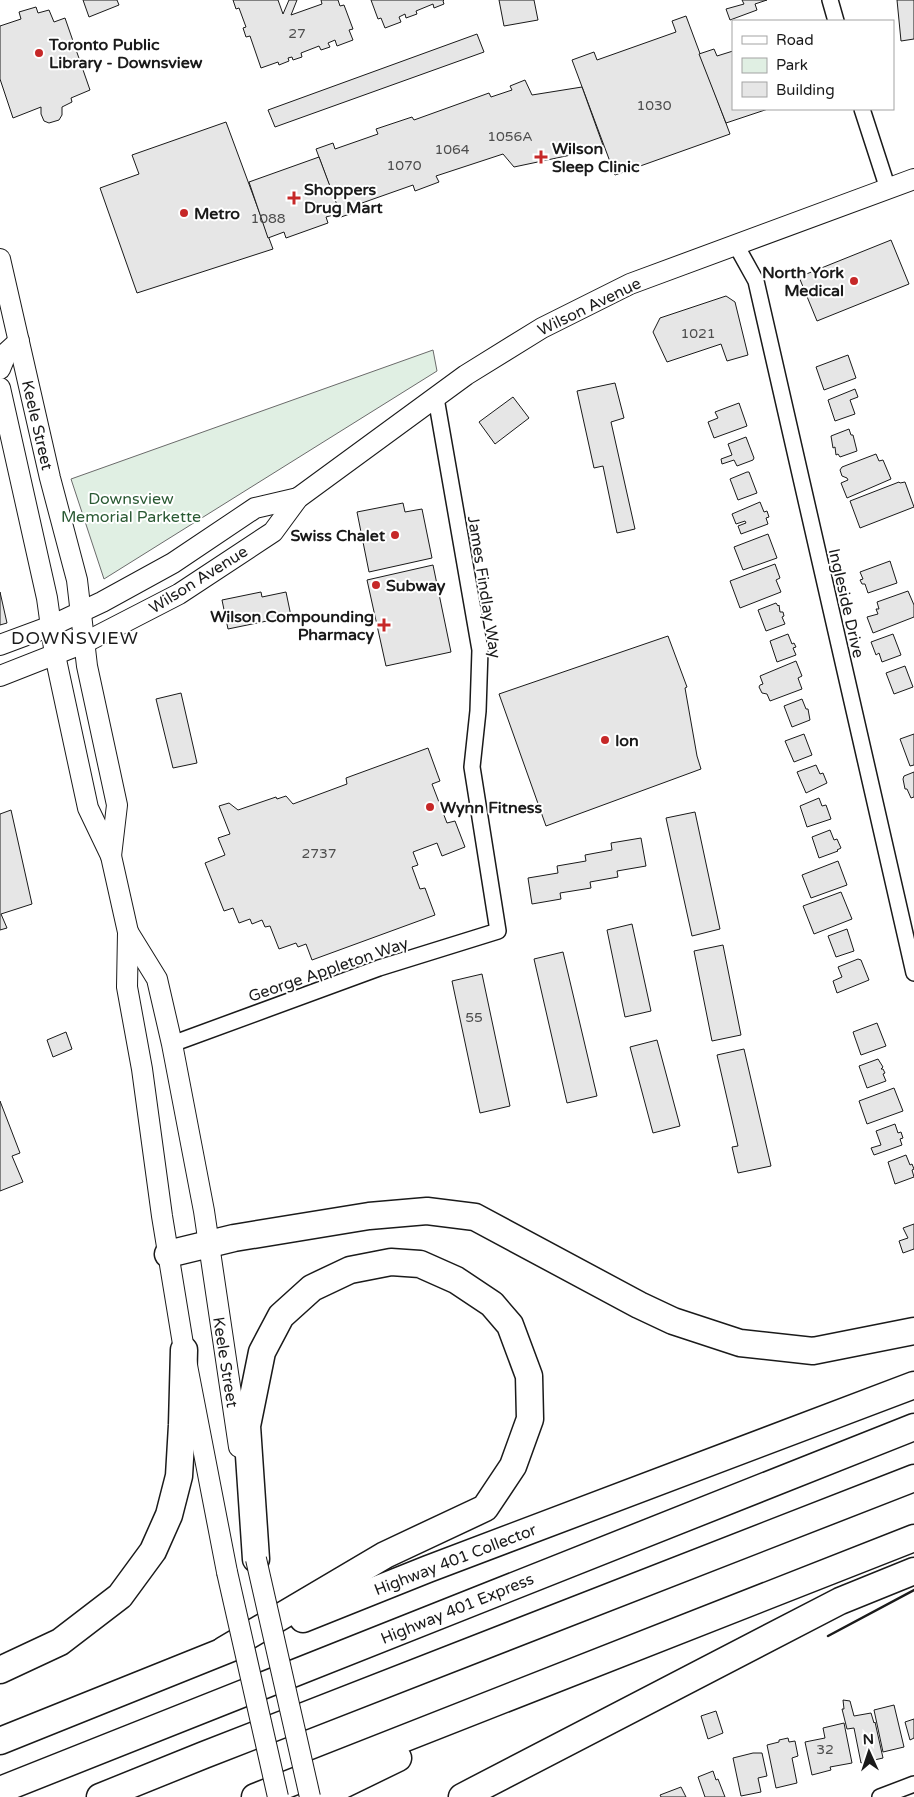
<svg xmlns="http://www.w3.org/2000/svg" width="914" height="1797" viewBox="0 0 914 1797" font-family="'Varela Round',sans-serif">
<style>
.green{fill:#e0efe3;stroke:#6a6a6a}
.building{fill:#e6e6e6;stroke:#1a1a1a}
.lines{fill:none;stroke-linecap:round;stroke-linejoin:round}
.minor-casing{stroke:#1a1a1a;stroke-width:18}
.secondary-casing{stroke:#1a1a1a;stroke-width:22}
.motorway-casing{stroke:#1a1a1a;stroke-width:29}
.minor{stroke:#fff;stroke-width:15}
.secondary{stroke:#fff;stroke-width:20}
.motorway{stroke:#fff;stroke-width:26}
.secondary-bridge-casing{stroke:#1a1a1a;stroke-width:22;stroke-linecap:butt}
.secondary-bridge{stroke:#fff;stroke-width:20}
.wall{stroke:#1a1a1a;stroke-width:2.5}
.poi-dot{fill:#c62828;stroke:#fff;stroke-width:2}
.labels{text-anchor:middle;stroke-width:4;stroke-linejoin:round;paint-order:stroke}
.number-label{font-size:14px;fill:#4d4d4d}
.poi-label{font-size:16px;font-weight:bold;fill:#1a1a1a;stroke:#fff;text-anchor:start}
.street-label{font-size:16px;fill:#1a1a1a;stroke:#fff}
.park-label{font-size:16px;fill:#2b5a34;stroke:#fff}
.neighbourhood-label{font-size:18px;letter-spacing:1px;fill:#1a1a1a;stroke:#fff}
</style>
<rect width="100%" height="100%" fill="#fff"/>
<path class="green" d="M433,350L437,371L104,579L71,479Z"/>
<g class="building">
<path d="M83,0H117L119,5L89,17Z"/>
<path d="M233,0H278L283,14L289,0H297L291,15L322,4L321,0H338L340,6L344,5L353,29L349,30L353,40L337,46L335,40L328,43L330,47L321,50L319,46L301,53L302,57L293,60L292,57L288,58L289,61L279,65L278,62L261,68L250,36L246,37L243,28L246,27L239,8L236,9Z"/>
<path d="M371,0H444L443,1L444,4L434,8L433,4L416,11L417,14L406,18L405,14L399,17L401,22L385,28L381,18L378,19Z"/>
<path d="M499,0H534L538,20L504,26Z"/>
<path d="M742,0H767L755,4L757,10L730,20L726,9L744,4Z"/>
<path d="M897,0H914V39L901,41Z"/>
<path d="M36,7L38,13L49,10L54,22L65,18L90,90L71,98L72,102L62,107V115L59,120L49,123L44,121L41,114V107L13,118L0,79V26L21,19L19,12Z"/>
<path d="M686,16L730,134L615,175L572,60L594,52L597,60L676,32L672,21Z"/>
<path d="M477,34L484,52L275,127L268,110Z"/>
<path d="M714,49L717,56L733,51V109H768L726,123L699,54Z"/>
<path d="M525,80L532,95L582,87L604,148L514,167L503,154L436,176L439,182L415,191L413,185L362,203L364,209L341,217L316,149L333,143L335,149L378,134L376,129L412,117L414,120L489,93L491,97L512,90L510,86Z"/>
<path d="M226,122L273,249L137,293L100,188L139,174L132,155Z"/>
<path d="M319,157L340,213L326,217L328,223L286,238L284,232L268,238L249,182Z"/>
<path d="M891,240L909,284L817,321L799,277Z"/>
<path d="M726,296L735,302L748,355L727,361L721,344L667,362L653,332L660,318Z"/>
<path d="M848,355L856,378L824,390L816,367Z"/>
<path d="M615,383L624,418L611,422L635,529L617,533L603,466L594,468L577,391Z"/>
<path d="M855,389L858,397L850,400L855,414L835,421L828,400Z"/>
<path d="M513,397L529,418L495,444L479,422Z"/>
<path d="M739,403L747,426L714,438L708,422L718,418L715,412Z"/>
<path d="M849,429L851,435H853L857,451L840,457L838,454L836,455L835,447L833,448L831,436Z"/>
<path d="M746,437L754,458L753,460L737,466L734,460L722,464L721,459L732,455L728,444Z"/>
<path d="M876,454L879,461L883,460L891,479L847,498L841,483L848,480L847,478L842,476L840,470L842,467Z"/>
<path d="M747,472H749L757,493L738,500L730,479Z"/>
<path d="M899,482L900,483L905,482L914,507L860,528L850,501Z"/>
<path d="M760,502L764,512L767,511L769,517L766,518L768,524L741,534L738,526L746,523L745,521L736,524L732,514Z"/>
<path d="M403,503L405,512L422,509L432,558L369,572L357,512Z"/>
<path d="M768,534L777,558L743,570L734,547Z"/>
<path d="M890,561L897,583L868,593L865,584H862L860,580L863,579L860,572Z"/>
<path d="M775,564L780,578L776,580L781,592L740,608L730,581Z"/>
<path d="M433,565L451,652L386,666L367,580Z"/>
<path d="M908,591L914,605V617L873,633L867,617L878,614L876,609H879L877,602Z"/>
<path d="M0,592L7,623L0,625Z"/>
<path d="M261,592L262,597L286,592L291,616L228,629L222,600Z"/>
<path d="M776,603L778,606L779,605L780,612H783L784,616L782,617L785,624L766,631L758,610Z"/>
<path d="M788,634L792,644L794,643L796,647L793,648L796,655L777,662L770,641Z"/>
<path d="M893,634L901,655L882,662L879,653L876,655L871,642Z"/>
<path d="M668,636L687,687L685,688L697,756L701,769L546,826L499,694Z"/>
<path d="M796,661L802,676L798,678L802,689L770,701L767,694L762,693L759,687L760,685L763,684L760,676Z"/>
<path d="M905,666L913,687L894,694L886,673Z"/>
<path d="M181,693L197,763L173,768L156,699Z"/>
<path d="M802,699L806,709H808L810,720L792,727L784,706Z"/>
<path d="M804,734L812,755L794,762L785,741Z"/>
<path d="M914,734V765L910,766L900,739Z"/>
<path d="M428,748L440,781L432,784L447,823L455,821L465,847L442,856L437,843L413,852L418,865L412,867L420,889L425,888L435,915L312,960L306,944L298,947L296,943L279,949L270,926L265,927L262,920L252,924L250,919L239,923L233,908L224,911L205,863L225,855L218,838L230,834L219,806L229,803L238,810L276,797L277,799L286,796L293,804L347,784L346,778Z"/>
<path d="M816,765L820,774L823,773L827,783L806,793L797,772Z"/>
<path d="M914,772V797L911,798L907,789H905L903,779L904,776Z"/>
<path d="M819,798L822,806L826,805L831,819L807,827L800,806Z"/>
<path d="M11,810L32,904L1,914L7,928L0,930V814Z"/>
<path d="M695,812L720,929L692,936L666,818Z"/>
<path d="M830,830L834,840L837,839L841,848L837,850L838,851L819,858L812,837Z"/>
<path d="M641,838L646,866L617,871L618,877L590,882L591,888L560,893L561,899L532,904L528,878L558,873L557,866L586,861L585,855L612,850L611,843Z"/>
<path d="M838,861L847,885L811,898L802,875Z"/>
<path d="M841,892L852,919L814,934L803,906Z"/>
<path d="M632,924L651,1011L625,1017L607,930Z"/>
<path d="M847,929L854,951L836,957L828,936Z"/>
<path d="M723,945L741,1035L712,1041L694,951Z"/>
<path d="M563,952L597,1096L567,1103L534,959Z"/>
<path d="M858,959L861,960L869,980L837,993L833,981L842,977L838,967Z"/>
<path d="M482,974L510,1106L480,1113L452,981Z"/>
<path d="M877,1023L886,1046L861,1055L853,1032Z"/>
<path d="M66,1032L72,1049L53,1057L47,1040Z"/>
<path d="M657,1040L680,1126L653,1133L630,1047Z"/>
<path d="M744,1049L771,1166L738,1173L732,1147L738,1146L717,1055Z"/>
<path d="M878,1059L883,1067L881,1069H883L885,1073L883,1074L886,1081L867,1088L859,1066Z"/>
<path d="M894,1088L903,1111L867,1124L859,1101Z"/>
<path d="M0,1101L20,1153L12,1156L23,1182L0,1191Z"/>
<path d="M895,1124L898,1133L901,1132L903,1138L900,1139L902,1145L874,1155L871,1148L881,1145L876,1131Z"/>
<path d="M906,1155L910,1165L912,1164L914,1169L912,1170L914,1177L895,1184L888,1162Z"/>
<path d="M914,1224V1249L903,1253L899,1241L908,1238L903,1228Z"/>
<path d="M843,1700L850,1701L854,1716L871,1713L874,1723L875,1722L883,1758L861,1763L854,1728L847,1729L842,1709H844Z"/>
<path d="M894,1705L904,1747L883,1752L874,1710Z"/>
<path d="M716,1711L723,1733L708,1739L701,1716Z"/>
<path d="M914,1719V1738L910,1740L905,1722Z"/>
<path d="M844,1723L852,1763L830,1767L831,1770L812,1775L805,1742L825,1738L823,1728Z"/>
<path d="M788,1738L789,1742L795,1741L798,1756L792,1758L797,1783L776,1788L767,1745L779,1742V1740Z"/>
<path d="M753,1753H762L767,1776L758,1778L761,1792L741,1796L733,1758Z"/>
<path d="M713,1771L716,1780L718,1779L725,1797H705L698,1777Z"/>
<path d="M681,1787L686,1797H661L660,1795Z"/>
</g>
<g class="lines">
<g class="minor-casing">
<g id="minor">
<path d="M830,0L836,21"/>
<path d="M862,109L888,189"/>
<path d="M736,245L756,281L914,973"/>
<path d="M172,1044L379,968L498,931L472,767L478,711L480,650L436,398"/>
<path d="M880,1797L914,1784"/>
</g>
</g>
<g class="secondary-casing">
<g id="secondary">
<path d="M0,259L50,478L77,580L87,666L117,805L111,856"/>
<path d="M0,369L7,352L19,341"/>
<path d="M0,388L47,598L55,655L88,808L111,856L128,932L127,987L142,1069L162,1216L184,1350L227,1572"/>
<path d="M0,645L51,626L102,602L173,563L255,508L298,498"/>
<path d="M0,676L84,643L179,594L273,532L298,498L466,375L542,328L630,284L914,179"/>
<path d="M128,932L157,979L172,1044L204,1211L239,1447"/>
</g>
</g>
<g class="motorway-casing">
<g id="motorway">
<path d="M168,1254L234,1238L369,1216L427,1211L475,1217L639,1305L673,1321L740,1343L813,1351L914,1331"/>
<path d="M303,1619L428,1569L914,1385"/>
<path d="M224,1650L385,1555L485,1508L513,1466L530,1419L529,1376L510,1325L492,1304L456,1280L420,1264L391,1262L350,1270L312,1288L281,1316L262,1352L247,1426L256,1559"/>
<path d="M0,1670L60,1642L120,1596L153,1551L169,1515L179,1476L182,1425L184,1350"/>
<path d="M0,1741L239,1645"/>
<path d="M0,1790L914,1427"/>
<path d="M100,1797L204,1755L914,1478"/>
<path d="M255,1797L914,1538"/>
<path d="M318,1797L398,1758"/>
<path d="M462,1797L840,1601L914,1571"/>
</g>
</g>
<use href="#minor" class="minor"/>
<use href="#secondary" class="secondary"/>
<use href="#motorway" class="motorway"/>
<g class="secondary-bridge-casing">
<g id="secondary-bridge">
<path d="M256,1559L310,1797"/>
<path d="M227,1572L278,1797"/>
</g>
</g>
<use href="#secondary-bridge" class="secondary-bridge"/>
<path class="wall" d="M828,1636L914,1590"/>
</g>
<g class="poi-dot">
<circle cx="39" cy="53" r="5"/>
<path d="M538.5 149.5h5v5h5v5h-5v5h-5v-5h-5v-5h5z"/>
<path d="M291.5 190.5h5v5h5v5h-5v5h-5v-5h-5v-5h5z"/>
<circle cx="184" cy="213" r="5"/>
<circle cx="854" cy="281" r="5"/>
<circle cx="395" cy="535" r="5"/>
<circle cx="376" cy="585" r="5"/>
<path d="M381.5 617.5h5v5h5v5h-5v5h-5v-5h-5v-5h5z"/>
<circle cx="605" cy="740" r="5"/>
<circle cx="430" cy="807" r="5"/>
</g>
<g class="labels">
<g class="number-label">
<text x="297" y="38">27</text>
<text x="654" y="110">1030</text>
<text x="510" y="141">1056A</text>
<text x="452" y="154">1064</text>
<text x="404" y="170">1070</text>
<text x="268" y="223">1088</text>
<text x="698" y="338">1021</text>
<text x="319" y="858">2737</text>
<text x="474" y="1022">55</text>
<text x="825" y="1754">32</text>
</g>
<g class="poi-label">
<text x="49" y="50">Toronto Public<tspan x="49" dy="18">Library - Downsview</tspan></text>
<text x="552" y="154">Wilson<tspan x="552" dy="18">Sleep Clinic</tspan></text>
<text x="304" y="195">Shoppers<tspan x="304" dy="18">Drug Mart</tspan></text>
<text x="194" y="219">Metro</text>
<text x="844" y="278" text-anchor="end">North York<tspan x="844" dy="18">Medical</tspan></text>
<text x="385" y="541" text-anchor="end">Swiss Chalet</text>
<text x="386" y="591">Subway</text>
<text x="374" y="622" text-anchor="end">Wilson Compounding<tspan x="374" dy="18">Pharmacy</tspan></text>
<text x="615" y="746">Ion</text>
<text x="440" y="813">Wynn Fitness</text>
</g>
<g class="street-label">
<text transform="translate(589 306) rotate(-26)" y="6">Wilson Avenue</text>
<text transform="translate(38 425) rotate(77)" y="6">Keele Street</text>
<text transform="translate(198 579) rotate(-32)" y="6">Wilson Avenue</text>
<text transform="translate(485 587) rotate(81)" y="6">James Findlay Way</text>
<text transform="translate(847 603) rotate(77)" y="6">Ingleside Drive</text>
<text transform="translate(328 969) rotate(-19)" y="6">George Appleton Way</text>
<text transform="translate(226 1362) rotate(81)" y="6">Keele Street</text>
<text transform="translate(455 1559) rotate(-21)" y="6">Highway 401 Collector</text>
<text transform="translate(457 1608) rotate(-22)" y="6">Highway 401 Express</text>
</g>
<g class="park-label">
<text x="131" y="504">Downsview<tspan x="131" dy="18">Memorial Parkette</tspan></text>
</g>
<g class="neighbourhood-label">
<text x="75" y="644">DOWNSVIEW</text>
</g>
</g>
<rect x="732" y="20" width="162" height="90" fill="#ffffff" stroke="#a3a3a3"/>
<rect x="742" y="36" width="25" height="8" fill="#ffffff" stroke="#a3a3a3"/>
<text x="776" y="45" font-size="15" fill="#1a1a1a">Road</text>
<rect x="742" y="58" width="25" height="15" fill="#e0efe3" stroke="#a3a3a3"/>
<text x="776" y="70" font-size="15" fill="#1a1a1a">Park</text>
<rect x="742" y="82" width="25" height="15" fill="#e6e6e6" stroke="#a3a3a3"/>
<text x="776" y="95" font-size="15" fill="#1a1a1a">Building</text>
<g transform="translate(869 1752) rotate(357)" stroke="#ffffff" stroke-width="4" paint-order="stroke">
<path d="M0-4L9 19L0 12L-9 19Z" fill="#1a1a1a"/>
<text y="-8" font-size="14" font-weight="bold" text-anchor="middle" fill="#1a1a1a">N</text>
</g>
</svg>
